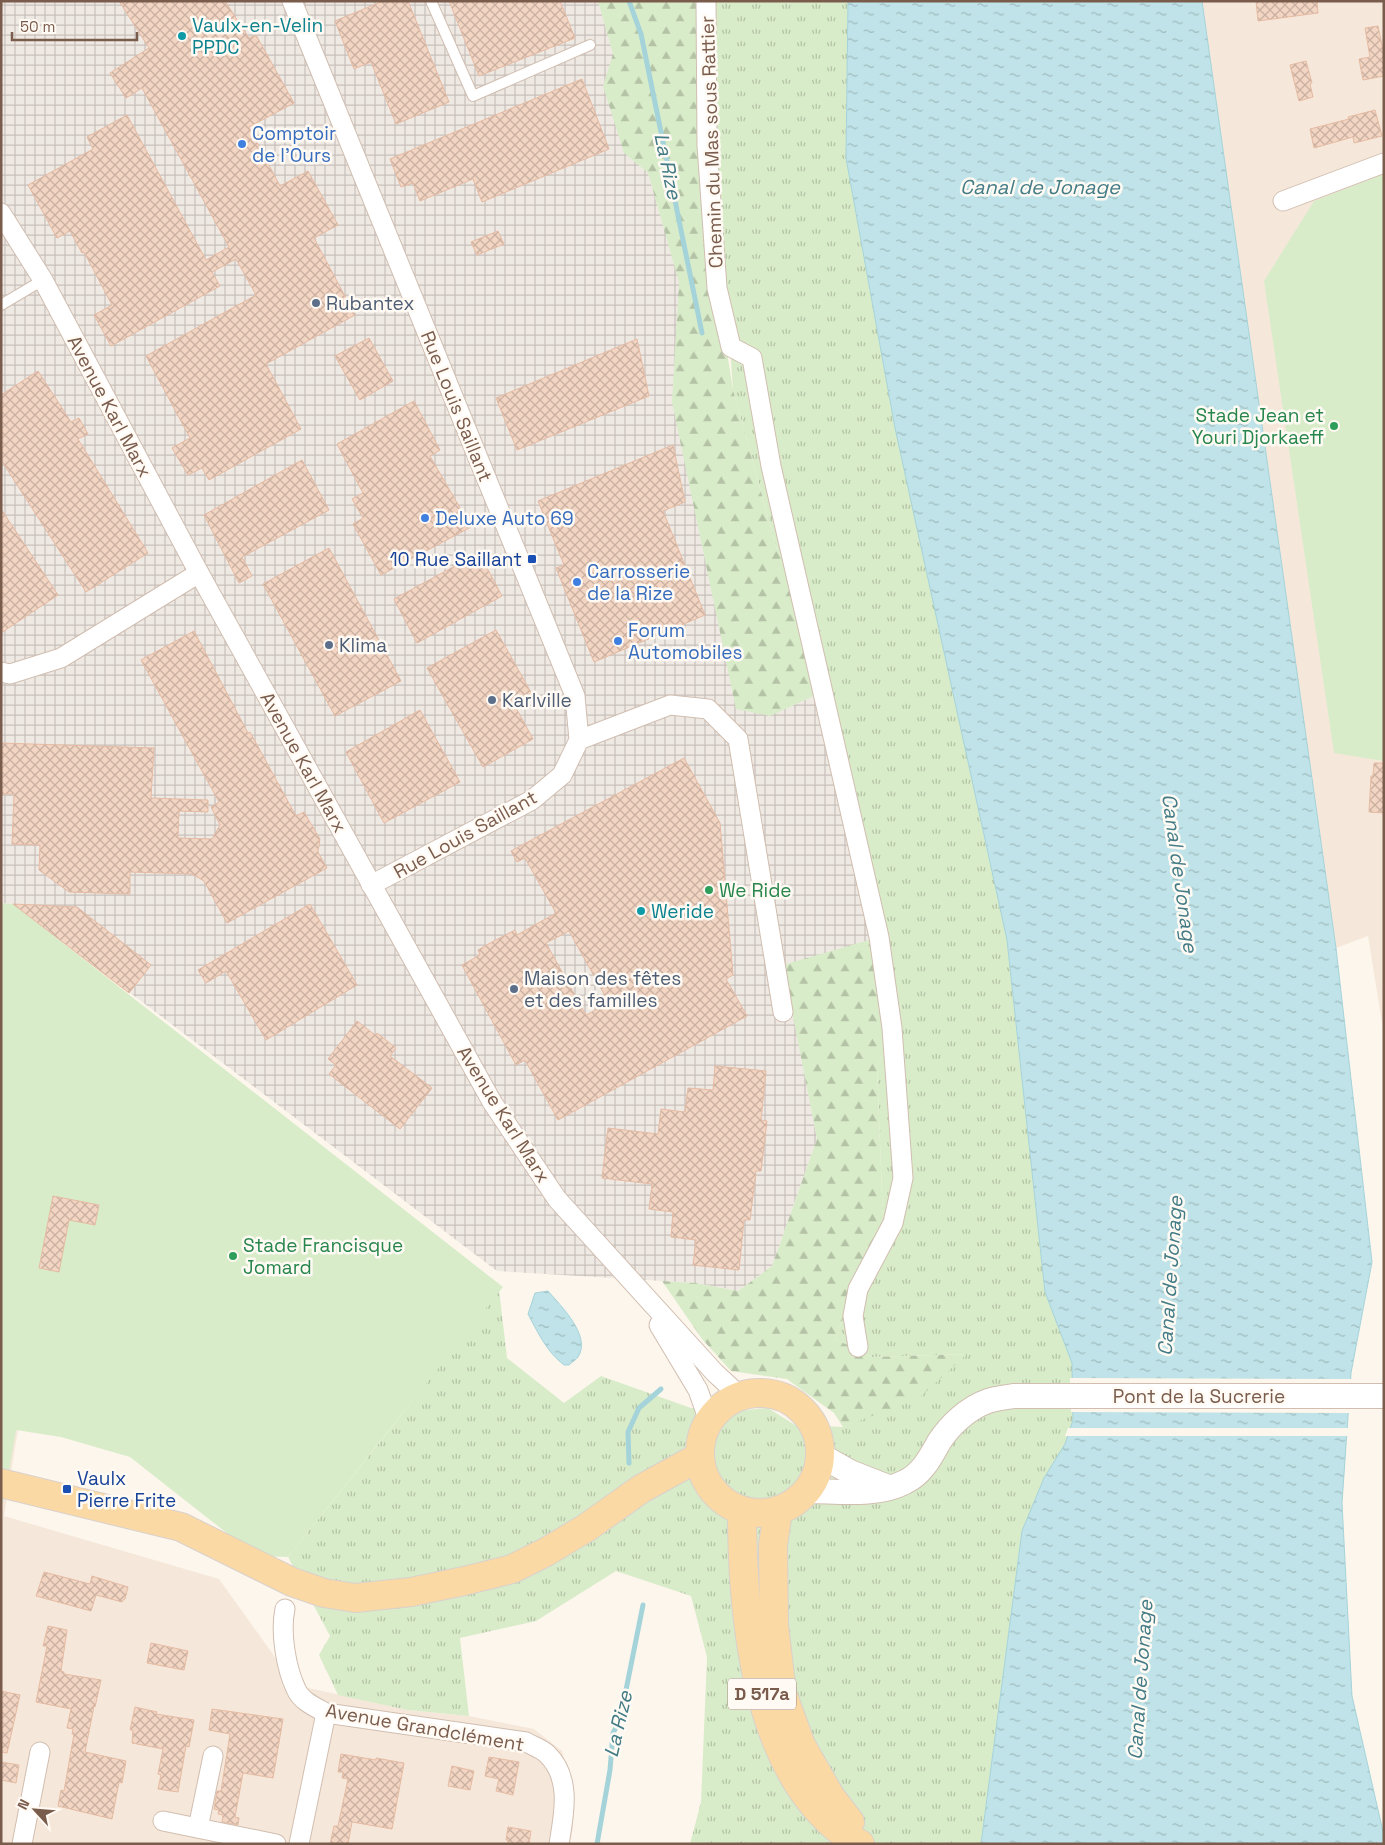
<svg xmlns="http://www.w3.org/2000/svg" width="1385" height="1845" viewBox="0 0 1385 1845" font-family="'Space Grotesk',sans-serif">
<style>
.residential{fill:#f5e8da}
.industrial{fill:url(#industrial-grid)}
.grass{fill:url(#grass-tufts)}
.forest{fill:url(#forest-firs)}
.green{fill:#d8ecc9}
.water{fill:url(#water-ripples);stroke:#a5d3da}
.pier{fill:#fdf6ec}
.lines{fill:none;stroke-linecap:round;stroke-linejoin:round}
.stream{stroke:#a5d3da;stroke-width:5}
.building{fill:url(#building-cross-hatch);stroke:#e6bba3;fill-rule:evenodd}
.service-casing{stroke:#d1beb0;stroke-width:12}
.minor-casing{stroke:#d1beb0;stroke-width:21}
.tertiary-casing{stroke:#d1beb0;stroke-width:26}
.primary-casing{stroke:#dad1cd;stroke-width:30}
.service{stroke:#fff;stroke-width:10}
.minor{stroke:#fff;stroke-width:19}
.tertiary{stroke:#fff;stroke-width:24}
.primary{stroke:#fbd9a5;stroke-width:28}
.culture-dot{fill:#0f9aa8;stroke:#fffaf3;stroke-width:2}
.shop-dot{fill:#3f7fe0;stroke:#fffaf3;stroke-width:2}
.service-dot{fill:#5c6f8a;stroke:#fffaf3;stroke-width:2}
.leisure-dot{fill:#2e9e5b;stroke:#fffaf3;stroke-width:2}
.transit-dot{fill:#1a4fb4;stroke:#fffaf3;stroke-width:2}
.labels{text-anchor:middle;stroke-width:5;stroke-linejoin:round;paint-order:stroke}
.shield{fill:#fffaf3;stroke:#a28b7f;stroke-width:1}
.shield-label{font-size:18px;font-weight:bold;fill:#7a5c4d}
.culture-label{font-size:19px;fill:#0d838f;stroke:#fffaf3;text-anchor:start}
.shop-label{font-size:19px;fill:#366cbe;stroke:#fffaf3;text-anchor:start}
.street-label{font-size:19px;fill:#7a5c4d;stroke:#fffaf3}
.service-label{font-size:19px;fill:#4e5e75;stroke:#fffaf3;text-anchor:start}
.leisure-label{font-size:19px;fill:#27864d;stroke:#fffaf3;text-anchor:start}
.transit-label{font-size:19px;fill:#164399;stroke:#fffaf3;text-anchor:end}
.water-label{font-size:20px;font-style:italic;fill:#437c86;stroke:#fffaf3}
</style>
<defs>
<pattern id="industrial-grid" width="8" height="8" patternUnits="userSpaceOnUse" patternTransform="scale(1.25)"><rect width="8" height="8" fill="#efe9e4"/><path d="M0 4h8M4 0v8" fill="none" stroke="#c7c0bb"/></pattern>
<pattern id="grass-tufts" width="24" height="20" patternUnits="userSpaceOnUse" patternTransform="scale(1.25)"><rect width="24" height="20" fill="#d8ecc9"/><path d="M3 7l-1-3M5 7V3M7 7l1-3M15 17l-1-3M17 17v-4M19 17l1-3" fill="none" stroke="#b4c2a5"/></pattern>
<pattern id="forest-firs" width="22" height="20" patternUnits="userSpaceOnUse" patternTransform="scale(1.25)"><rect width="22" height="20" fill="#d8ecc9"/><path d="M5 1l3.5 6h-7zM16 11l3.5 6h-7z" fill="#b4c2a5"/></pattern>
<pattern id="water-ripples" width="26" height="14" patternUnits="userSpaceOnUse" patternTransform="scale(1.25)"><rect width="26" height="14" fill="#bfe3e8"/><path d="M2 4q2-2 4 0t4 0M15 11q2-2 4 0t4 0" fill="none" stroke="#a0bbbe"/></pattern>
<pattern id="building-cross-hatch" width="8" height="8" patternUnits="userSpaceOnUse" patternTransform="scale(1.25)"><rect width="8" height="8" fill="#f3d5c3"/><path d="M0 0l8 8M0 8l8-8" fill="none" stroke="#cab0a1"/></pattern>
</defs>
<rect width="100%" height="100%" fill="#fdf6ec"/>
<g class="residential">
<path d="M1202,1H1384V1035L1368,936L1336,948Z"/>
<path d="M1,1349L20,1417L4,1516L219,1579L295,1685L408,1710L469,1716L534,1729L562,1751L574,1797L573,1827L570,1844H1Z"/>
</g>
<path class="industrial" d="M1,1H598L771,596V715L827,690L881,937L791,998L817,1139L772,1266L738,1291L696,1283L497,1271L13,904L1,903Z"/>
<path class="grass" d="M706,1H848L846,158L895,428L1007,940L1045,1292L1072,1363L1073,1420L1065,1444L1044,1478L1022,1531L981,1844H690L701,1802L707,1657L691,1596L616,1571L536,1621L460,1638L469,1716L408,1710L338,1695L319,1655L330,1636L288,1557L395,1423L499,1289L507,1358L564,1403L601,1376L691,1408L735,1411L768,1408L795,1425L843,1427L966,1354L872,1357L835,1339L883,1220L877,1065L901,1026L805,586L777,550L733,390Z"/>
<g class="forest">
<path d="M598,1H706L717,288L733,390L777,550L805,586L827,690L770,716L736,709L672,402L679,282L648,173L624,153L603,86L613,54Z"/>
<path d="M879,937L901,1026L877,1065L883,1220L835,1339L872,1357L967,1354L919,1398L843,1427L834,1413L787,1379L731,1371L702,1339L662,1281L696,1283L738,1291L772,1266L817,1139L783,965Z"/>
</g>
<g class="green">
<path d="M1384,174V761L1334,753L1264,281L1314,201Z"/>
<path d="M1,903L13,904L503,1287L288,1557L256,1556L130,1457L61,1437L16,1430L5,1495L1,1507Z"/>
</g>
<g class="water">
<path d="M848,1H1202L1336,948L1372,1262L1351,1373L1342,1503L1352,1696L1384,1836V1844H981L1022,1531L1044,1478L1065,1444L1073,1420L1072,1363L1045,1292L1007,940L895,428L846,158Z"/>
<path d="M548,1291C560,1305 592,1336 578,1357C576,1360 572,1362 569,1365H564C547,1352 538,1333 528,1314L535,1293Z"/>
</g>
<g class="pier">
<path d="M1070,1378L1353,1379L1351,1413L1071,1412Z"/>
<path d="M1068,1428H1350L1349,1436H1065Z"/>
</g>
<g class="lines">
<g class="stream">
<path d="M629,1L641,34L702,333"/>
<path d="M629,1463L628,1432L639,1408L661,1389"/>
<path d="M597,1844L610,1770L613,1733L620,1720L643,1605"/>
</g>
</g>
<g class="building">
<path d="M119,1H225L249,38L256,35L294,103L249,127L280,186L308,171L338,225L314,238L355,315L266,364L301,429L209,480L202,468L188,475L172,448L190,438L146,356L256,295L236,259L212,272L220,286L111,346L94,315L112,305L84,252L82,253L70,231L57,238L28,185L93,149L87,137L127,115L206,260L229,247L142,88L126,98L110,73L149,48Z"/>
<path d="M383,1H408L449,102L396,124L371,62L354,69L335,21Z"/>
<path d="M449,1H560L575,38L479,76Z"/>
<path d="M1256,1H1317L1318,13L1258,21Z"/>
<path d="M1378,26L1384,55V76L1363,80L1359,59L1370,57L1365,28Z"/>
<path d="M1306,61L1312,83L1310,84L1313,97L1299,101L1290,65Z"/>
<path d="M582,79L609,149L482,202L473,179L420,201L413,183L401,187L390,159Z"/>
<path d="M1375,110L1382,136L1354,143L1353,137L1314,148L1310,129L1349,119L1348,117Z"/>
<path d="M498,231L504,244L477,255L471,242Z"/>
<path d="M369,338L393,381L360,400L335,356Z"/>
<path d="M637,339L649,396L517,450L496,398Z"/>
<path d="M38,371L71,422L79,418L88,434L78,439L148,553L86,592L1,460V395Z"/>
<path d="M414,401L440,450L430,456L471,527L381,575L353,524L363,518L352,499L363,493L337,444Z"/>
<path d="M673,445L685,502L663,511L705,615L594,662L556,568L564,565L538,501Z"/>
<path d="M302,460L329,510L242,557L252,576L239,583L204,515Z"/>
<path d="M1,509L58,595L1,633Z"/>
<path d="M329,548L401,681L335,716L263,584Z"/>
<path d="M479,553L502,596L417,643L394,599Z"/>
<path d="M496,630L533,696L515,706L533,739L483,767L427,668Z"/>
<path d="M194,631L248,733L250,732L296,816L304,812L320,839L318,852L327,868L227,923L204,881L192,874L130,872V894L69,892L39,870L40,845L12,844L14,794H1V743L154,748L151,798L208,800V812L179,811L178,838L212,839L220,825L211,807L219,802L141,660Z"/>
<path d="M420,710L460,782L384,823L346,752Z"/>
<path d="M684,758L720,823L733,975L726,979L747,1016L558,1120L525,1060L516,1065L462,965L480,955L478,950L492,942L515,930L517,935L556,913L525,858L517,862L511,851ZM569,931L609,1003L586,1015L546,943Z"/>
<path d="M1374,763H1384V813L1369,812L1371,776H1373Z"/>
<path d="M13,904L77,907L151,965L129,993Z"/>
<path d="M310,904L357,985L266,1040L226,971L206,983L198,970Z"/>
<path d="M357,1021L375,1035L377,1033L396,1048L390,1056L432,1088L400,1129L329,1074L336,1065L328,1059Z"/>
<path d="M715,1066L766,1071L761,1120L767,1121L761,1171H756L750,1220H744L739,1270L693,1265L696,1240L671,1237L673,1212L649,1209L652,1184L602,1178L608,1128L658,1134L661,1109L685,1112L688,1088L713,1090Z"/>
<path d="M53,1196L99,1205L95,1225L69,1220L59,1272L39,1268Z"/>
<path d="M44,1572L90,1584L92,1576L128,1587L125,1599H124L122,1602L96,1595L91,1611L36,1596Z"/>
<path d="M48,1626L67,1630L61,1671L64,1672V1674L101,1680L95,1707L94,1706L85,1752L126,1761L122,1783L119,1782L112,1819L58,1806L61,1790L64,1791L74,1734H72L73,1729L67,1728L71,1709L36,1702L47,1646H43Z"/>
<path d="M151,1643L188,1651L184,1670L147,1663Z"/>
<path d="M1,1691L20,1695L7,1753L1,1752Z"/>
<path d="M135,1707L157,1712L156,1714L194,1720L189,1747L186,1746L178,1792L158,1789L161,1775L158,1774L163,1749L132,1743L133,1730H130Z"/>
<path d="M212,1709L283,1719L273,1778L243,1773L235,1817L239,1818L238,1825L222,1822L223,1815L218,1814L219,1810L214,1809L217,1791H221L230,1734L209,1730Z"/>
<path d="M341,1754L376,1760V1758L404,1763L392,1829L352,1822L348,1844H330L334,1826H338L348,1779L342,1778L343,1772H338Z"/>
<path d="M489,1757L519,1762L513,1795L496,1791L499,1779L485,1776Z"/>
<path d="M1,1762L19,1765L16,1783L1,1780Z"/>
<path d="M452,1766L474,1771L470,1790L448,1786Z"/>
<path d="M508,1827L531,1831L529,1844H508V1840H506Z"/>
</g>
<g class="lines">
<g class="service-casing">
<g id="service">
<path d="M431,1L473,96L590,45"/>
<path d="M1,305L43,280"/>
</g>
</g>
<g class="minor-casing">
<g id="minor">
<path d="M292,1L575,696L579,740L562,775L532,800L371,885"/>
<path d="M706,1L707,145L717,288L731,347L752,358L771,466L879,937L892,1028L903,1178L893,1223L858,1289L853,1316L858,1347"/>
<path d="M1283,201L1384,163"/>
<path d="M1,213L43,280L199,573L492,1102L557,1199L715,1373L740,1396"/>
<path d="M1,672L10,674L61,658L199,573"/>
<path d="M579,740L670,705L708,709L738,739L783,1012"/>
<path d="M659,1325L698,1390L709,1421"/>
<path d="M285,1609C280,1632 286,1668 296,1689C301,1701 315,1707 326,1713L526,1742C533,1746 542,1749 547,1754C572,1778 564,1814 559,1844"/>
<path d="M163,1821L276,1844"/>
<path d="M198,1828L213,1756"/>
<path d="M22,1844L40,1752"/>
<path d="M299,1844L326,1713"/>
</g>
</g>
<g class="tertiary-casing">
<g id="tertiary">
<path d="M820,1455L850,1472L888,1487"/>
<path d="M807,1491C838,1491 876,1497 905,1482C922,1474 930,1458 939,1442C950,1425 968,1408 988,1401C996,1398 1006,1397 1014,1396H1384"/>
</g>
</g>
<g class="primary-casing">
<g id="primary">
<circle cx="760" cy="1453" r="60"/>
<path d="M1,1483L181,1527L292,1582L324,1593L355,1598L411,1592L464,1581L512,1569L546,1552L586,1528L641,1489L699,1457"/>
<path d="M742,1511C742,1618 756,1786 860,1844"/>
<path d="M778,1511L773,1545L774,1625L782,1693L801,1745L830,1796L850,1822"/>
</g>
</g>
<use href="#service" class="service"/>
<use href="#minor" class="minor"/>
<use href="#tertiary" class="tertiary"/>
<use href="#primary" class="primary"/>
</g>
<g class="culture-dot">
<circle cx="182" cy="36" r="5"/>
<circle cx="641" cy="911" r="5"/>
</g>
<g class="shop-dot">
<circle cx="242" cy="144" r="5"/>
<circle cx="425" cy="518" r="5"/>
<circle cx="577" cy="582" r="5"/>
<circle cx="618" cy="641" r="5"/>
</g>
<g class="service-dot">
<circle cx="316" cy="303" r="5"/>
<circle cx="329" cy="645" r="5"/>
<circle cx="492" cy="700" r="5"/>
<circle cx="514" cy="989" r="5"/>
</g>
<g class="leisure-dot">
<circle cx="1334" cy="426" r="5"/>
<circle cx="709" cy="890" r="5"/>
<circle cx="233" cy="1256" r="5"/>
</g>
<g class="transit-dot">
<rect x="527" y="554" width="10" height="10" rx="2.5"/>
<rect x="62" y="1484" width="10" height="10" rx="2.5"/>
</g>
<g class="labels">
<rect class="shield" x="728" y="1678.5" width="68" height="31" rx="4"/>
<g class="shield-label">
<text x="762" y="1700">D 517a</text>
</g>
<g class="culture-label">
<text x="192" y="32">Vaulx-en-Velin<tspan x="192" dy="22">PPDC</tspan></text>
<text x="651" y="918">Weride</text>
</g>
<g class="shop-label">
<text x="252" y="140">Comptoir<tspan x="252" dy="22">de l'Ours</tspan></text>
<text x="435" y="525">Deluxe Auto 69</text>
<text x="587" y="578">Carrosserie<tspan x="587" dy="22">de la Rize</tspan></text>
<text x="628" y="637">Forum<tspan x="628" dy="22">Automobiles</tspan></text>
</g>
<g class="street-label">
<text transform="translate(711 142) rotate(-92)" y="7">Chemin du Mas sous Rattier</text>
<text transform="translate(110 406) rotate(62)" y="7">Avenue Karl Marx</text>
<text transform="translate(457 406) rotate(68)" y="7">Rue Louis Saillant</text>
<text transform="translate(304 762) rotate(61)" y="7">Avenue Karl Marx</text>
<text transform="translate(465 834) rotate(-29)" y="7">Rue Louis Saillant</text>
<text transform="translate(504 1114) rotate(58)" y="7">Avenue Karl Marx</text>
<text x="1199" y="1403">Pont de la Sucrerie</text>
<text transform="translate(425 1727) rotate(10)" y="7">Avenue Grandclément</text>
</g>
<g class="service-label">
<text x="326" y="310">Rubantex</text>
<text x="339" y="652">Klima</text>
<text x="502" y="707">Karlville</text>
<text x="524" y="985">Maison des fêtes<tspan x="524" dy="22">et des familles</tspan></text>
</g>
<g class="leisure-label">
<text x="1324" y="422" text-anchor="end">Stade Jean et<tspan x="1324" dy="22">Youri Djorkaeff</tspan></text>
<text x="719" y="897">We Ride</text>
<text x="243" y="1252">Stade Francisque<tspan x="243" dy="22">Jomard</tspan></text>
</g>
<g class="transit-label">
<text x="522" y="566">10 Rue Saillant</text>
<text x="77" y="1485" text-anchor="start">Vaulx<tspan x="77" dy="22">Pierre Frite</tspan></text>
</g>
<g class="water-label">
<text transform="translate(668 166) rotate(78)" y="7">La Rize</text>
<text x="1040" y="194">Canal de Jonage</text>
<text transform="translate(1180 873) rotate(82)" y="7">Canal de Jonage</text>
<text transform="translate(1170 1276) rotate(-86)" y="7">Canal de Jonage</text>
<text transform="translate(1140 1680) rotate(-86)" y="7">Canal de Jonage</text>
<text transform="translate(618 1724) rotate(-77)" y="7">La Rize</text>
</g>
</g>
<rect width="1385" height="1845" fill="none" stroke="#7a5c4d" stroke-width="5"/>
<g transform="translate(35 1810) rotate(296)" stroke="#fffaf3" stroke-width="4" paint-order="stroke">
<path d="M0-4L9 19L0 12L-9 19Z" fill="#7a5c4d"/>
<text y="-8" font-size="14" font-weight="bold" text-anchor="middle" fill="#7a5c4d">N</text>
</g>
<path d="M12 32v8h125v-8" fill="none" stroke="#7a5c4d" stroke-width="2.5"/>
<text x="20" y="32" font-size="15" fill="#7a5c4d" stroke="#fffaf3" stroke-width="4" paint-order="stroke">50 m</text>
</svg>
